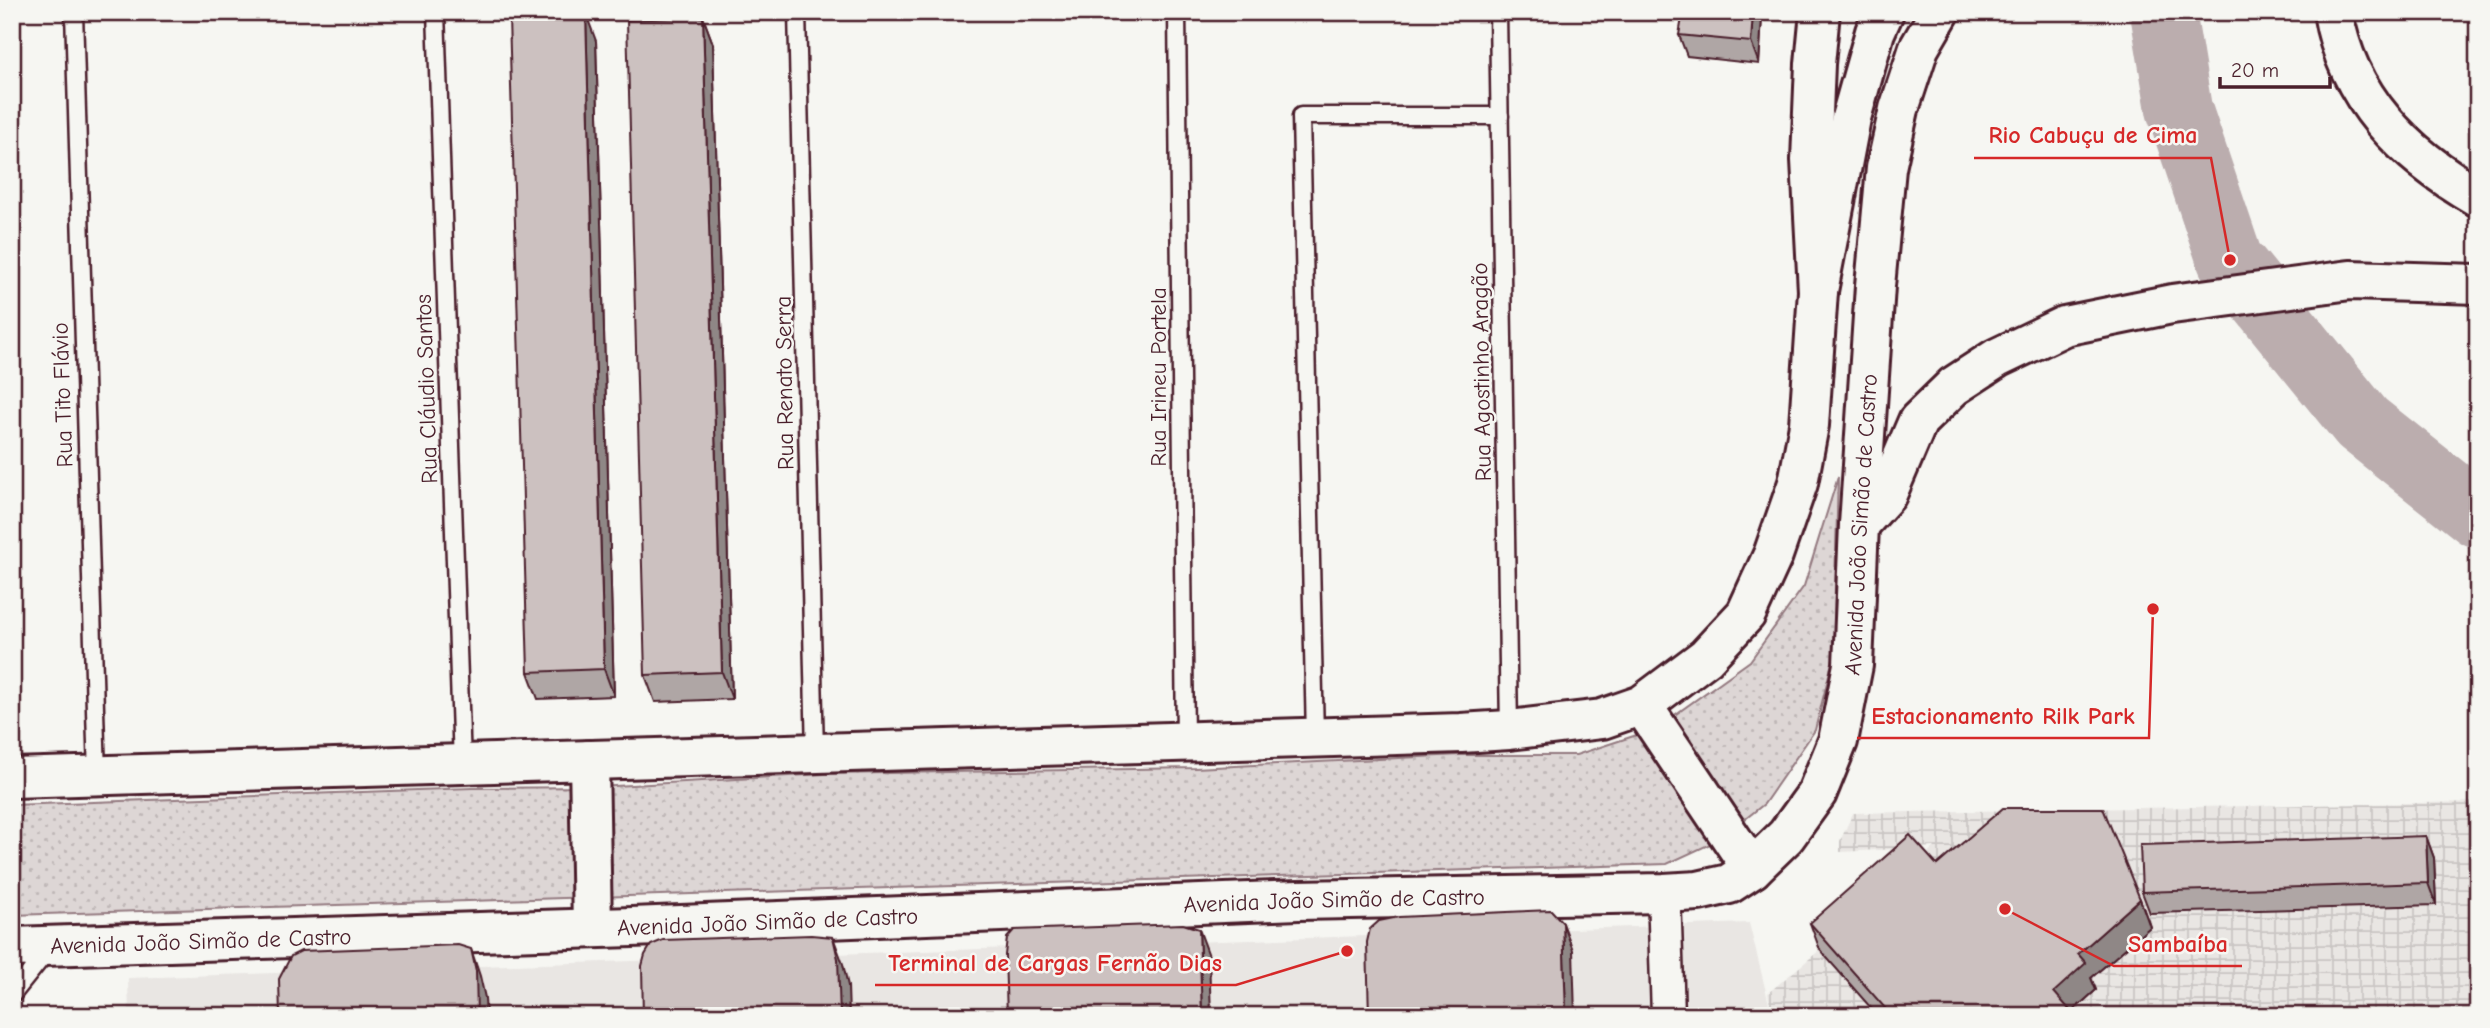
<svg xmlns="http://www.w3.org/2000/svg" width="2490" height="1028" viewBox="0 0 2490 1028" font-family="'Comic Neue',sans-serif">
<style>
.built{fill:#e9e6e3}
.industrial{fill:url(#industrial-grid)}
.park{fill:url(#park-dots);stroke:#947a80;stroke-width:2}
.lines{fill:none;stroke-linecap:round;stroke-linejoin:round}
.river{stroke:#bbadae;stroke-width:66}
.lane-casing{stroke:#4a1f2b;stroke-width:21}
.street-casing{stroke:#4a1f2b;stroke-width:37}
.secondary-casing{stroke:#4a1f2b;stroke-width:44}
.highway-casing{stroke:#4a1f2b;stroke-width:44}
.lane{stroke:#f6f6f2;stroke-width:16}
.street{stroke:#f6f6f2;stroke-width:32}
.secondary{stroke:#f6f6f2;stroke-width:38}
.highway{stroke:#f6f6f2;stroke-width:38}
.wall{fill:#afa6a5;stroke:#4a1f2b;stroke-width:2}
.shaded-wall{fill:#8f8786;stroke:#4a1f2b;stroke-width:2}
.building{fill:#ccc1c0;stroke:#4a1f2b;stroke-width:2}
.labels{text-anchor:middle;stroke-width:5;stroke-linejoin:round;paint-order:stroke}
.street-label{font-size:23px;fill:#4a1f2b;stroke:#f6f6f2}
.leader{fill:none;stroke:#d62828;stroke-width:2.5}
.callout-dot{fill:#d62828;stroke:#f6f6f2;stroke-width:2.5}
.callout-label{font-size:24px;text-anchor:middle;font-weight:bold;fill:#d62828;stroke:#f6f6f2;stroke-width:5;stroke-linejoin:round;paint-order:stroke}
</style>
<defs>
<pattern id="industrial-grid" width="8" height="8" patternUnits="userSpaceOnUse" patternTransform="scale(1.75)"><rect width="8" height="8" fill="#e9e6e3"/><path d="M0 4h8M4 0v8" fill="none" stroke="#c9c5c3"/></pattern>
<pattern id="park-dots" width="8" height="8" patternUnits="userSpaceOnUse" patternTransform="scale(1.75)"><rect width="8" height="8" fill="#ddd6d5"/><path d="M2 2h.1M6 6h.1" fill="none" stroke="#bfb7b7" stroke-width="1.8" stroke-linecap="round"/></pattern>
</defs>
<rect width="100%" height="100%" fill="#f6f6f2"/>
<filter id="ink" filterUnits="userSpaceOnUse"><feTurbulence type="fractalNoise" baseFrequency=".0143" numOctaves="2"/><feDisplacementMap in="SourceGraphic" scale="14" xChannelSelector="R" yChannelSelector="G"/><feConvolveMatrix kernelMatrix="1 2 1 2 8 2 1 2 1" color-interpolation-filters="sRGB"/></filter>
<g filter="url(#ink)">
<path class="built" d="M1749,923L1772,1016H129L128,978Z"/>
<path class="industrial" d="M2478,802V1016H1772L1768,993L1820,950L1935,847L1840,852V841L1853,813Z"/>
<path class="park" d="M1838,477L1833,659L1815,730L1764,804L1719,840L1667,864L12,915V805L472,788L597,787L824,774L1195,768L1460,755H1576L1655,729L1750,661L1804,586Z"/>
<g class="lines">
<path class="river" d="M2163,12L2179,109L2230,260L2362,423L2478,515"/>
<g class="lane-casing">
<g id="lane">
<path d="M74,12L97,776"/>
<path d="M436,12L462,764"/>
<path d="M797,12L815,753"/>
<path d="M1177,12L1185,741"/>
<path d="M1498,12L1509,730"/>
<path d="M1315,737L1301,116H1500"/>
<path d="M12,995L48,950"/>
</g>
</g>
<g class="street-casing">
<path id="street" d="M1664,893L1668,1016"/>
</g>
<g class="secondary-casing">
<g id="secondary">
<path d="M1642,705L1752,869"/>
<path d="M589,760L592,928"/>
<path d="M12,778L1461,733L1509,730L1602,719L1642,705L1706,657L1746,614L1773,555L1798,483L1809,425L1818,291L1851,118L1875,32L1884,12"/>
<path id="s1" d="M12,947L632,927L1298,900L1664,893L1698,891L1729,884L1752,869L1786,836L1817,793L1838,741L1853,665L1859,525L1875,286L1886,168L1899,109L1919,48L1940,12"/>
</g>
</g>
<g class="highway-casing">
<g id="highway">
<path d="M2333,12C2347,98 2405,155 2478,197"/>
<path d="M1818,291L1811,160L1815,64L1820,12"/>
<path d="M1859,525L1887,494L1918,421L1954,386L1997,358L2064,326L2172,304L2350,280L2478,284"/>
</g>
</g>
<use href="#lane" class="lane"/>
<use href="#street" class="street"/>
<use href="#secondary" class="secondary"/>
<use href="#highway" class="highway"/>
</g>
<g class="wall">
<path d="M703,17L713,44L732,699L655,702L645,675Z"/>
<path d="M1762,17L1759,64L1687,56L1679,35Z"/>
<path d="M596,41L614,696L538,699L528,672Z"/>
<path d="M2426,836L2434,858L2436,905L2150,913L2142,892Z"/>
<path d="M1937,865L2140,899L2150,927L2091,978L2096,990L2072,1012L2075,1016H1878L1820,950L1810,923Z"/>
</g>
<g class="shaded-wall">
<path d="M1753,12H1760L1762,17L1759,64L1751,42Z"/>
<path d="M586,14L596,41L614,696L604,669Z"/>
<path d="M703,17L713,44L732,699L722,672Z"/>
<path d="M2426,836L2434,858L2436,905L2428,883Z"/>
<path d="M2140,899L2150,927L2091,978L2096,990L2067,1016L2054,992L2078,954Z"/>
<path d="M1563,923L1573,950L1575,1016H1566Z"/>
<path d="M1199,929L1209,956L1211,1016H1202Z"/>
<path d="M833,937L843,964L848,986L849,1016H840Z"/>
<path d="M471,949L480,976L485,998L486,1016H477Z"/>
</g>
<g class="building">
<path d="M1683,12H1753L1751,42L1679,35Z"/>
<path d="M586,14L604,669L528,672L509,17Z"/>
<path d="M703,17L722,672L645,675L627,20Z"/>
<path d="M2003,808H2103L2140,899L2078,954L2086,963L2054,992L2075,1016H1892L1810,923L1910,835L1937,865Z"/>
<path d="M2426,836L2428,883L2142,892L2140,845Z"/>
<path d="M1551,910L1563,923L1566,1016H1369L1367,942L1370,929L1379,921L1399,917Z"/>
<path d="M1183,924L1199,929L1202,1016H1007L1005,955L1007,938L1014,930Z"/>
<path d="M811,935L833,937L838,959L840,1016H643L642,966L645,955L651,945L663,940Z"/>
<path d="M458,945L471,949L476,971L477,1016H280L279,979L291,956L301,951Z"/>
</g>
</g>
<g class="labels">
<g class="street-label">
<text transform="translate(1481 372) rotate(-91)" y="8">Rua Agostinho Aragão</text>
<text transform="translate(1158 377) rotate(-90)" y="8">Rua Irineu Portela</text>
<text transform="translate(784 383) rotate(-91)" y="8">Rua Renato Serra</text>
<text transform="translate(426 389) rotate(-92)" y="8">Rua Cláudio Santos</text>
<text transform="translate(62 395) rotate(-92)" y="8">Rua Tito Flávio</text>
<text dy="8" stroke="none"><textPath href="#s1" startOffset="2121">Avenida João Simão de Castro</textPath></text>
<text dy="8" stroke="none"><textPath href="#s1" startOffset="1323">Avenida João Simão de Castro</textPath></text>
<text dy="8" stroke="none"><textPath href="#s1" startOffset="756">Avenida João Simão de Castro</textPath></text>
<text dy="8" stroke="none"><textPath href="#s1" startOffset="189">Avenida João Simão de Castro</textPath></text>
</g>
</g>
<path class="leader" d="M2230 260L2211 158H1974M2153 609L2149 738H1857M2005 909L2114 966H2242M1347 951L1236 985H875"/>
<g class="callout-dot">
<circle cx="2230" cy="260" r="7"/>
<circle cx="2153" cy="609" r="7"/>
<circle cx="2005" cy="909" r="7"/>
<circle cx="1347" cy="951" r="7"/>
</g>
<g class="callout-label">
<text x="2093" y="143">Rio Cabuçu de Cima</text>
<text x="2003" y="724">Estacionamento Rilk Park</text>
<text x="2178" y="952">Sambaíba</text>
<text x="1055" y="971">Terminal de Cargas Fernão Dias</text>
</g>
<rect width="2490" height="1028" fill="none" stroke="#f6f6f2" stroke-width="42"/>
<rect x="21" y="21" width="2448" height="986" fill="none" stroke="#4a1f2b" stroke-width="2.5" filter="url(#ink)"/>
<path d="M2220 77v10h110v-10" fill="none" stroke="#4a1f2b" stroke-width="3.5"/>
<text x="2231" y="77" font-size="21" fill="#4a1f2b" stroke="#f6f6f2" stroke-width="5" paint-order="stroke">20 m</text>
</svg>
